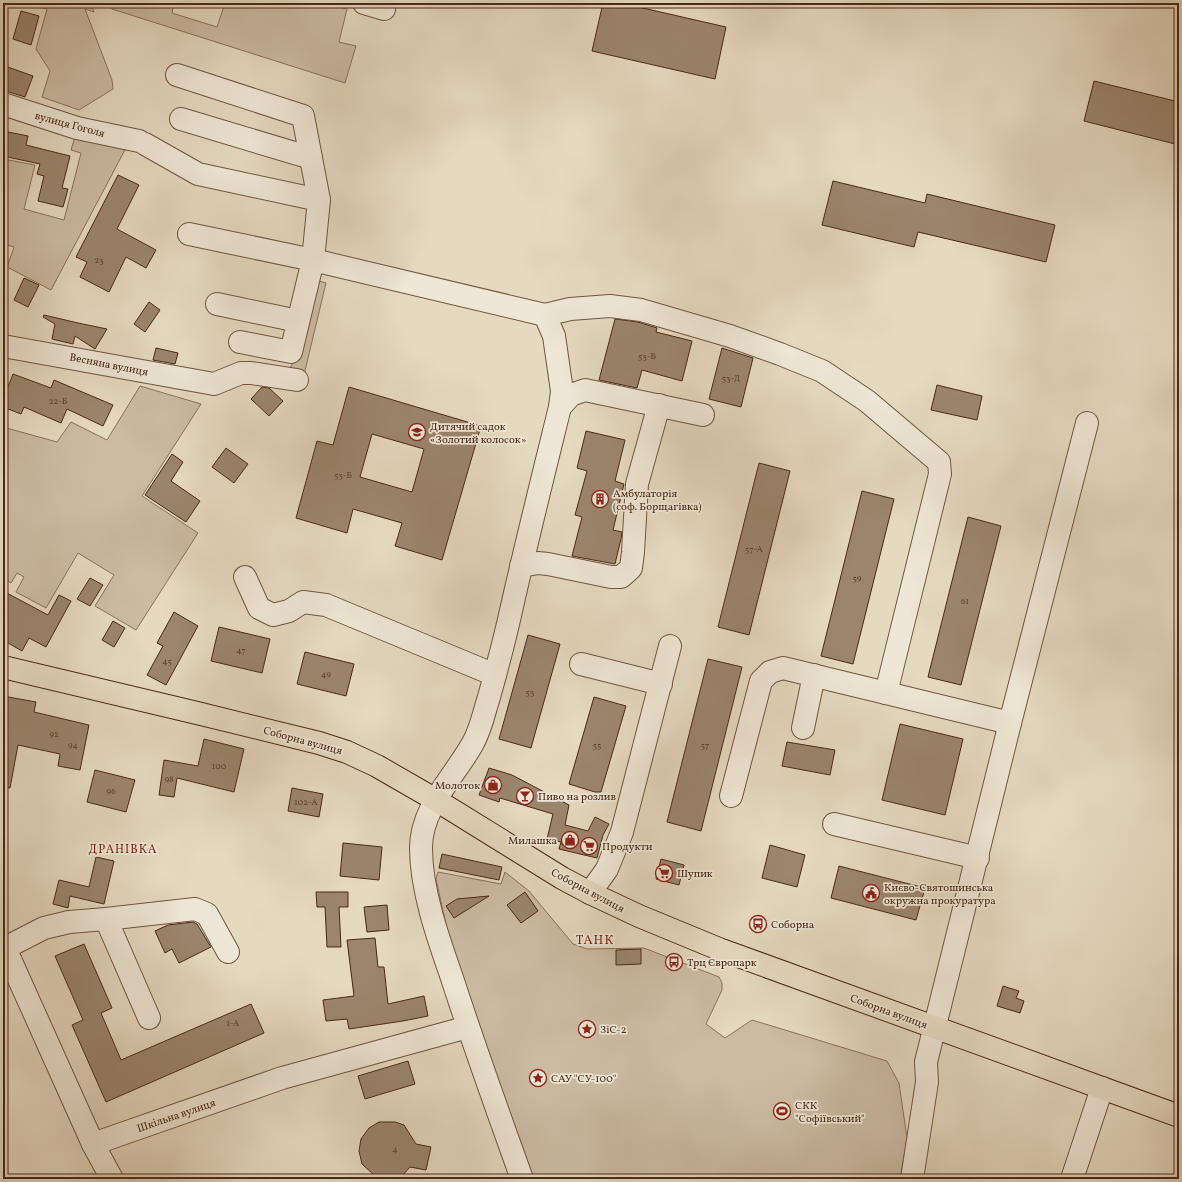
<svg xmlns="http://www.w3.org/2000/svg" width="1182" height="1182" viewBox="0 0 1182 1182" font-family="Vollkorn,serif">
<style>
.green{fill:#cbbba3;stroke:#8a725c}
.building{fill:#9b856d;stroke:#4a2914;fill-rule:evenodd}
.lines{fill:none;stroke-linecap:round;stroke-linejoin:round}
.minor-casing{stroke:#71553f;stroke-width:24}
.major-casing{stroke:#4a2914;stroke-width:24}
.minor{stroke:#eee6d6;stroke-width:22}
.major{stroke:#e5d9c0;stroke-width:22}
.labels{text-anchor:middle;stroke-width:3.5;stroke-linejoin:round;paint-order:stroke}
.number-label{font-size:9px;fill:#5e402a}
.street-label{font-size:11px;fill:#4a2914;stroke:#eee6d6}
.poi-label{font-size:11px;fill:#4a2914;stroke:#eee6d6;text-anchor:start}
.neighbourhood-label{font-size:12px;letter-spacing:1px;fill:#7a1f14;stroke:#eee6d6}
.quarter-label{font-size:13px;letter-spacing:1px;fill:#7a1f14;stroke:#eee6d6}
</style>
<rect width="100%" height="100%" fill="#e5d9c0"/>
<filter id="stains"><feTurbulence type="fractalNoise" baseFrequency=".005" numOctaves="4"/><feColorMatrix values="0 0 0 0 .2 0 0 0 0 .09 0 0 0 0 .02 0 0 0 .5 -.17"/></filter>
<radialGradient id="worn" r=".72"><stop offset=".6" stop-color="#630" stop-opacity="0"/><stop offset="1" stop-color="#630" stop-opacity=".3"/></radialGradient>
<g class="green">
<path d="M25,3H91L94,12L85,9L112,80L113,89L79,110L42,97L50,71L36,49L47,9Z"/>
<path d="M110,3H174L172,13L217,27L225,3H327L347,9L339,42L356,46L345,83L112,9Z"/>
<path d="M75,137L127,146L51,290L7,267L14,247L3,244V159L35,165L24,209L64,220L81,153L71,150Z"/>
<path d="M316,280L326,283L304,375L286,374L296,358Z"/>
<path d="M140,386L201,404L142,496L198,533L136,630L95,606L114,575L78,553L46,608L16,592L24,577L17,573L11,583L3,578V427L57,442L71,422L107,440Z"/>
<path d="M438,872L501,884L505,872L529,891L573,944L587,949L644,948L719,977L722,983V990L706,1024L725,1038L752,1020L887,1061L899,1083L907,1138L900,1179H531L451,947L436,879Z"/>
</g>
<g class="building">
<path d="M603,3H621L726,27L715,79L592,51Z"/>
<path d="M21,11L39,16L31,45L13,39Z"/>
<path d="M5,66L33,76L25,97L3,90V73Z"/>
<path d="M1094,81L1179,102V145L1084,121Z"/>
<path d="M8,132L28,136L26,145L70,156L62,188L68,189L63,207L38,201L44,176L37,174L40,164L3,156Z"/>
<path d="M118,175L139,185L117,229L156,250L146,268L126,257L109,292L80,277L87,262L76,257Z"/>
<path d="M833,181L925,203L927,194L1055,225L1046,262L918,232L914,247L822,225Z"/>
<path d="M24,278L39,285L28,307L14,300Z"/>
<path d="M149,302L160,310L145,332L134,324Z"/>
<path d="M44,315L78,323L107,329L95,349L75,336L73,344L52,339L55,324L43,317Z"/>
<path d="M615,319L638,322L657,328L656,332L692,341L682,381L642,370L637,388L599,380Z"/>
<path d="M156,348L178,353L175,364L153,360Z"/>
<path d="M722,348L753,358L741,407L709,399Z"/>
<path d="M13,374L51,388L54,380L113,405L103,426L67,409L61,423L24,407L21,414L3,407V400Z"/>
<path d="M937,385L982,396L977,420L931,410Z"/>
<path d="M262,387L269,388L283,401L269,416L251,399Z"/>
<path d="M349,387L481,426L442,560L395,546L402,523L353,509L347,533L296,518L317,441L333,445ZM372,434L424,449L412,492L360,477Z"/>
<path d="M586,431L625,440L615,481L624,484L613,530L622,532L621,539L615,564L572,556L582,517L575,515L587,471L577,468Z"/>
<path d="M226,448L248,464L234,483L212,467Z"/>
<path d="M172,454L183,462L171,481L200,501L186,522L145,495Z"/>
<path d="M759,463L790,471L749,635L718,627Z"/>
<path d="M862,491L894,499L853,664L821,656Z"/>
<path d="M968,517L1001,526L961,685L928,677Z"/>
<path d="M90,578L103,585L90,606L77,599Z"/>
<path d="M3,591L48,615L59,595L71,601L46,647L29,638L22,651L3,640Z"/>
<path d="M174,612L198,626L166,685L147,675L163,646L157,643Z"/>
<path d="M113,621L125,628L114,647L102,640Z"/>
<path d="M219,627L270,639L262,673L211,661Z"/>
<path d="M528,635L560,644L531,748L499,739Z"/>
<path d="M305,652L354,664L346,696L297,684Z"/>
<path d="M708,659L742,667L701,831L667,822Z"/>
<path d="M3,696L36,702L34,712L89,725L80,770L58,766L60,754L18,745L10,788L3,787Z"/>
<path d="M594,697L626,706L601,792H595L569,784Z"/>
<path d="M900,724L963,739L945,815L882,800Z"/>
<path d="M204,739L244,749L234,792L177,778L174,797L159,795L164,760L198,766Z"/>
<path d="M787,742L835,750L830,775L782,766Z"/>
<path d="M489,768L512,775L569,805L565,825L588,831L595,817L609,824L603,835L597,858L559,849L561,842L547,839L553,814L500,798L499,802L479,795Z"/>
<path d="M95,770L135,780L126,812L87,802Z"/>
<path d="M292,788L323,794L319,817L288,811Z"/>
<path d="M343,843L382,847L379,880L340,876Z"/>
<path d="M770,845L805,855L797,887L762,878Z"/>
<path d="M442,854L502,867L499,880L439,868Z"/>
<path d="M96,857L114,861L104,904L70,896L68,908L53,904L59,880L89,887Z"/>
<path d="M661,859L684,865L679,885L656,879Z"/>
<path d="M839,866L925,888L916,920L831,898Z"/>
<path d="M316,892H348V907H339L341,947H327L325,907H317Z"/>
<path d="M525,892L538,911L521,923L507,905Z"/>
<path d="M489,896L454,918L446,906L457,899Z"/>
<path d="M387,905L389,930L367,932L364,907Z"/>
<path d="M193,922L197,924L211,947L179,963L172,949L165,953L155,931L168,925Z"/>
<path d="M375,938L378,967H384L388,1004L424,996L428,1016L403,1021L349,1029L347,1019L326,1021L323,1000L354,996L347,940Z"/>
<path d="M84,944L112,1008L101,1013L121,1060L251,1004L264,1033L106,1102L72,1025L83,1020L55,956Z"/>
<path d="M641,949V964L616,965V950Z"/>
<path d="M1003,986L1019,991L1016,998L1024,1001L1020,1013L997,1006Z"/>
<path d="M408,1061L415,1084L365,1099L358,1076Z"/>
<path d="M379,1122H395L404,1125L416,1144L431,1147L426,1170L410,1167L402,1176L388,1179L375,1176L362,1164L359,1151L361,1139L369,1128Z"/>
</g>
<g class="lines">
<g class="minor-casing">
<g id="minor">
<path d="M364,3L384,9"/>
<path d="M177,75L303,116L319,200"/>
<path d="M3,104L77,128L139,141"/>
<path d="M181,119L311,158"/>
<path d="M145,144L198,174L319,200L313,260L291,352L240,342"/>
<path d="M189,234L313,260L545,315L554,336L562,391L560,407C544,472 528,536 513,602C506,634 498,665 489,697C484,712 481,729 473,743C455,776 421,807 421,848C421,890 438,938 452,978C474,1046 498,1112 522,1179"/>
<path d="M217,304L298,321"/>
<path d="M545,315L570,309L610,306L641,310L730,336L780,354L822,371L867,401L939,462L940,474L886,693"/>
<path d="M3,346L214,384L241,373H251L297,380"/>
<path d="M560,407L571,395L585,390L703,415"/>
<path d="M521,566L538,563L548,564L611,577H621L631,568L633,552L637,484L659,405"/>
<path d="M245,577L259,608L273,615L289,611L303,602L326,605L495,675"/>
<path d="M581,664L661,684"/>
<path d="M803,728L814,675"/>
<path d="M731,796L761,681L770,672L783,668L1010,723"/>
<path d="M834,824L978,858"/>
<path d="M590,893L607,869L622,832L670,646"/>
<path d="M106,919L149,1018"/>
<path d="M5,948L93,1144L112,1179"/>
<path d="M3,949L44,928L69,922L106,919L195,909L207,914L228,952"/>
<path d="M93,1144L282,1078L468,1027"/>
<path d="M912,1179L927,1082L926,1062L1010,723L1087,423"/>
<path d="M1072,1179L1102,1088"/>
</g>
</g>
<g class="major-casing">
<path id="major" d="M3,667L197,713L319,743L347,752L377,766L436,800L562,878L590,893L639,916L719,949L1179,1116"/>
</g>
<use href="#minor" class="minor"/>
<use href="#major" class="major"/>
</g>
<defs>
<g id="school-ring" transform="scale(0.9)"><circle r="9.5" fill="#eee6d6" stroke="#8f2418" stroke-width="1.5"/><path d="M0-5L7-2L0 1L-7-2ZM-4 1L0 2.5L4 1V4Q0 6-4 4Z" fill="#8f2418"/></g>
<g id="building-ring" transform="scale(0.9)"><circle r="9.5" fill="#eee6d6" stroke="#8f2418" stroke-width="1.5"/><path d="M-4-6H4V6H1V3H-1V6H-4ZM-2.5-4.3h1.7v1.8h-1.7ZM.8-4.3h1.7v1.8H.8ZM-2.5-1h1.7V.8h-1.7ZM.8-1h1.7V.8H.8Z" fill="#8f2418"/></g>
<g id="shop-ring" transform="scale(0.9)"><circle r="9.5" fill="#eee6d6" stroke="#8f2418" stroke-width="1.5"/><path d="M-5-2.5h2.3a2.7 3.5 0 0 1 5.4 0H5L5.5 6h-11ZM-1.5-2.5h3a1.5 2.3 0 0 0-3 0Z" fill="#8f2418"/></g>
<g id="bar-ring" transform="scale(0.9)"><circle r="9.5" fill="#eee6d6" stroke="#8f2418" stroke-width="1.5"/><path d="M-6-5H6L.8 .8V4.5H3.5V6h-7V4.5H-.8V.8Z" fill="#8f2418"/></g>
<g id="supermarket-ring" transform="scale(0.9)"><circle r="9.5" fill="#eee6d6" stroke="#8f2418" stroke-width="1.5"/><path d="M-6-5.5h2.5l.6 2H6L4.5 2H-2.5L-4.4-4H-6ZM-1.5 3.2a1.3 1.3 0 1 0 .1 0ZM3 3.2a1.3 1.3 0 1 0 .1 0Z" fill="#8f2418"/></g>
<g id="civic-ring" transform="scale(0.9)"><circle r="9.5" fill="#eee6d6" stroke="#8f2418" stroke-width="1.5"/><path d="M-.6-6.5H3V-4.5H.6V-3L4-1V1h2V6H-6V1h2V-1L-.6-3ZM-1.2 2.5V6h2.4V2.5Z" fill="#8f2418"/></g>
<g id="bus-ring" transform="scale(0.9)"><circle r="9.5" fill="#eee6d6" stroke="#8f2418" stroke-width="1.5"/><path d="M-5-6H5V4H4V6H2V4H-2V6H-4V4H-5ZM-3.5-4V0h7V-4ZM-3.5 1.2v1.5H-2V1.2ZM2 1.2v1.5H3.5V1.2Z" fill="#8f2418"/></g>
<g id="sight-ring" transform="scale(0.9)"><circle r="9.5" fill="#eee6d6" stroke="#8f2418" stroke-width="1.5"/><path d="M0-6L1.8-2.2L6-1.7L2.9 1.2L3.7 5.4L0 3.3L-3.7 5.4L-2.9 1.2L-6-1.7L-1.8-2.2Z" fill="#8f2418"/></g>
<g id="stadium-ring" transform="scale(0.9)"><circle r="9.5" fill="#eee6d6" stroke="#8f2418" stroke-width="1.5"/><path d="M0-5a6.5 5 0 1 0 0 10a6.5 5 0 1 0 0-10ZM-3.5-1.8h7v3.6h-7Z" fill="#8f2418"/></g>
</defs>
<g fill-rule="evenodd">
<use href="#school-ring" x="417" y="432"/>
<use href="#building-ring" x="600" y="499"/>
<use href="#shop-ring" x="493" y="785"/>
<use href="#bar-ring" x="525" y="796"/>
<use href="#shop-ring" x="570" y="840"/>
<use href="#supermarket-ring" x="589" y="846"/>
<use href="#supermarket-ring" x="664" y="873"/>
<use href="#civic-ring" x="871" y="893"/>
<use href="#bus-ring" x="758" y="924"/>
<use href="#bus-ring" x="674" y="962"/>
<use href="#sight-ring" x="587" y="1029"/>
<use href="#sight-ring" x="538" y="1078"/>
<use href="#stadium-ring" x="782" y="1111"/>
</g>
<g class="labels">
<g class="number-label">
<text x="99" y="263">23</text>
<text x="647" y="359">53-Б</text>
<text x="731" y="381">53-Д</text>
<text x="58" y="404">22-Б</text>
<text x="343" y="478">53-Б</text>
<text x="754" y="552">57-А</text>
<text x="857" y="581">59</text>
<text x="965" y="604">61</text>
<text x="241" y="653">47</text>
<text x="167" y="664">45</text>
<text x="326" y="677">49</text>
<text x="530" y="695">53</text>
<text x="54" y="737">92</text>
<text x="73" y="748">94</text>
<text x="597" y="748">55</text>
<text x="705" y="748">57</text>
<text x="219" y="769">100</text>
<text x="169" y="782">98</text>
<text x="111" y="794">96</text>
<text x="306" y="805">102-А</text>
<text x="233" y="1026">1-А</text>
<text x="395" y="1152">4</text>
</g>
<g class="street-label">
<text transform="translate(70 124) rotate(15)" y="4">вулиця Гоголя</text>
<text transform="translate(109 364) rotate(11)" y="4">Весняна вулиця</text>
<text transform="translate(303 740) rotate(15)" y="4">Соборна вулиця</text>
<text transform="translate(588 890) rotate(28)" y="4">Соборна вулиця</text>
<text transform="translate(889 1011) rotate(20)" y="4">Соборна вулиця</text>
<text transform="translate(176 1115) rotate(-19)" y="4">Шкільна вулиця</text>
</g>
<g class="poi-label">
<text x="430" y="430">Дитячий садок<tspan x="430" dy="13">«Золотий колосок»</tspan></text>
<text x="613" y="497">Амбулаторія<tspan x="613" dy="13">(соф. Борщагівка)</tspan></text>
<text x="480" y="789" text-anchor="end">Молоток</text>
<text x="538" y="800">Пиво на розлив</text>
<text x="557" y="844" text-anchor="end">Милашка</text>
<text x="602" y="850">Продукти</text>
<text x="677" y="877">Шупик</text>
<text x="884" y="891">Києво-Святошинська<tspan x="884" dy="13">окружна прокуратура</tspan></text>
<text x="771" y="928">Соборна</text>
<text x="687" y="966">Трц Європарк</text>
<text x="600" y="1033">ЗіС-2</text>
<text x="551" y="1082">САУ "СУ-100"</text>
<text x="795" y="1109">СКК<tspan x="795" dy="13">"Софіївський"</tspan></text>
</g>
<g class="neighbourhood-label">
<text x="123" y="853">ДРАНІВКА</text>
</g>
<g class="quarter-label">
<text x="595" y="944">ТАНК</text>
</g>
</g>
<rect width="1182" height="1182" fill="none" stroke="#e5d9c0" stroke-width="16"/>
<rect x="4" y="4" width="1174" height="1174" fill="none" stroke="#4a2914" stroke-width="2"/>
<rect x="8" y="8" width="1166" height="1166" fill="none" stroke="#4a2914"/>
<rect width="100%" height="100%" filter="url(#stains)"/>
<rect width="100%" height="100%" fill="url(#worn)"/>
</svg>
